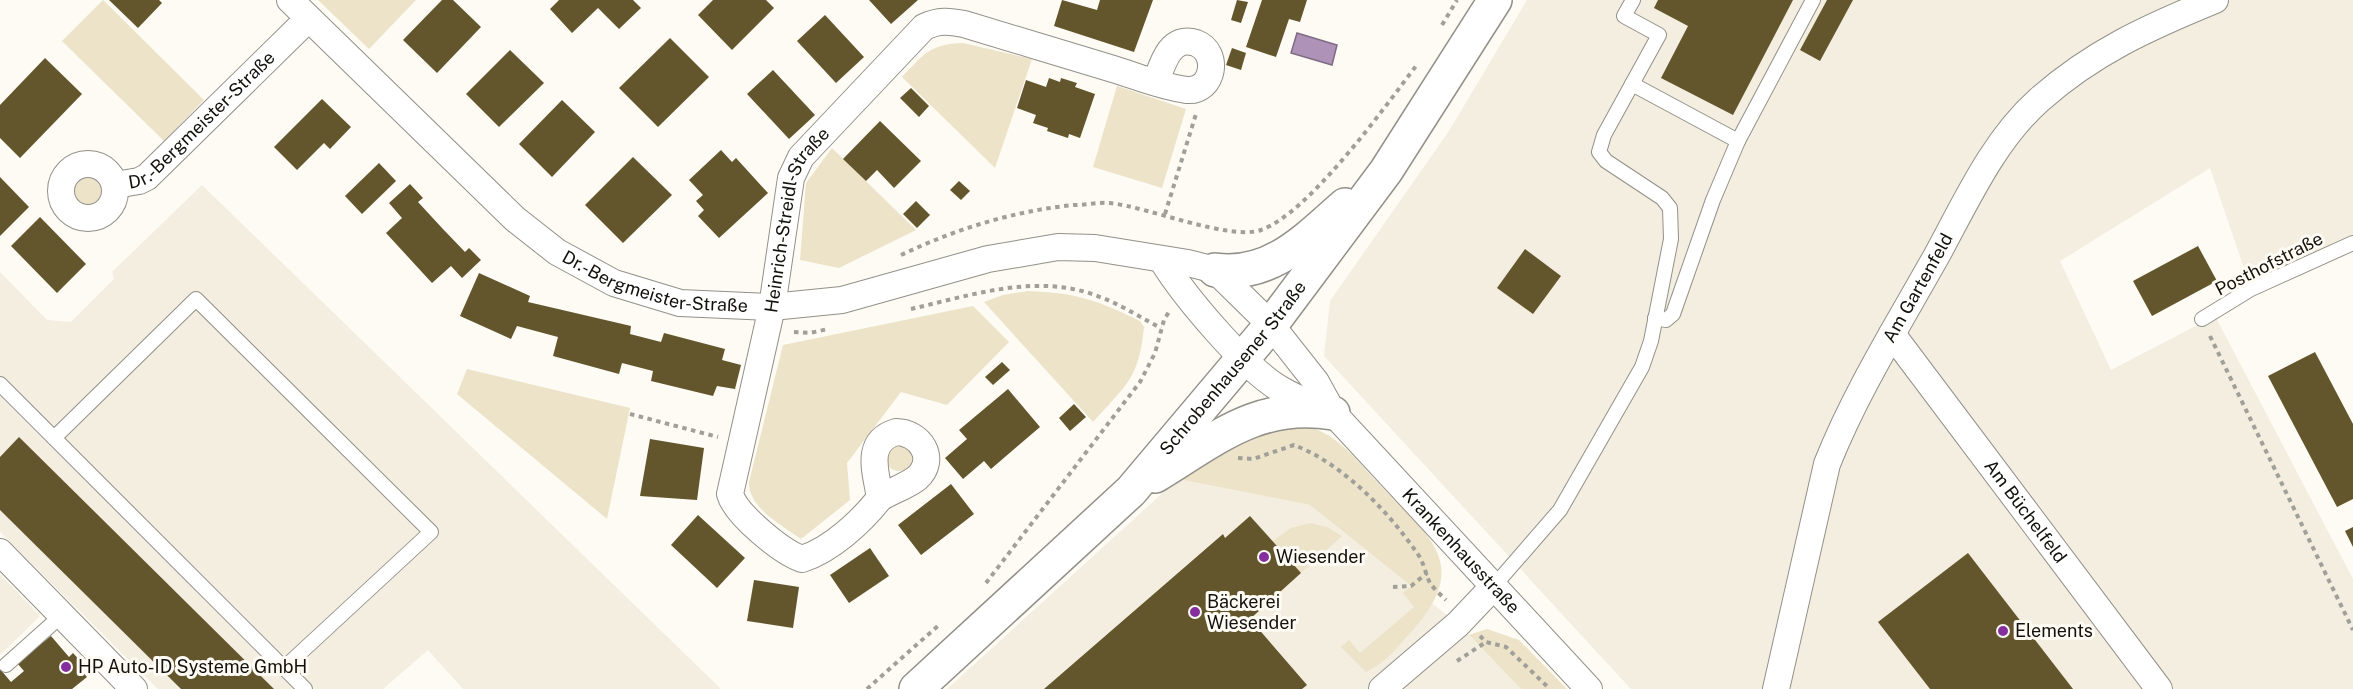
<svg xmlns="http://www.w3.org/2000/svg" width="2353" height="689" viewBox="0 0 2353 689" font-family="'Public Sans',sans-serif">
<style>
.built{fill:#f3eedf}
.green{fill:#ece3c8}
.water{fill:#ae92b7;stroke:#7f6b84;stroke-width:1.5}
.building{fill:#63562d}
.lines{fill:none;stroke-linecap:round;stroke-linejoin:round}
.lane-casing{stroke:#939089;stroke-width:16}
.street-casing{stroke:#939089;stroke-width:28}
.secondary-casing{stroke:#939089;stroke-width:36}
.path{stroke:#a19f99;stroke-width:4;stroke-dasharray:4.5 4.5;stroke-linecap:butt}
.lane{stroke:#fff;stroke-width:14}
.street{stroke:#fff;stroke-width:26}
.secondary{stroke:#fff;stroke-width:33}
.poi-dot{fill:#842f9d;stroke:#fdfbf3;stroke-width:2}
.labels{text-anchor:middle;stroke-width:6;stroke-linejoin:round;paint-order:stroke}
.street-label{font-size:18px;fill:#12110e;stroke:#fdfbf3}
.poi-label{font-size:18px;fill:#12110e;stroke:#fdfbf3;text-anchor:start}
</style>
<rect width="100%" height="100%" fill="#fdfbf3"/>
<g class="built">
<path d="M1527,0H2353V242L2251,289L2210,168L2060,261L2111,370L2215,316L2353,579V689H1631L1324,356L1330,301L1449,131Z"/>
<path d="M202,185L721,689H463L428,650L383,689H158L0,532V272L47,320L71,322L114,279L112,272Z"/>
<path d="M1178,479L1310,505L1458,624L1521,689H947Z"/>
<path d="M0,574L40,616L0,655Z"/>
</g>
<g class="green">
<path d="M103,0L204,100L164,141L62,41Z"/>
<path d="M318,0H416L369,49Z"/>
<path d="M963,43L1032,59L995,168L902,77C924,54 930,44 963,43Z"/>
<path d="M1117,86L1186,109L1162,188L1093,167Z"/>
<path d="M832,148L916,230L839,268L800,260L806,183Z"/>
<circle cx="88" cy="191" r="16"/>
<path d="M1028,291C1077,293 1097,300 1140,321L1144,327C1139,379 1126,385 1093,422L984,302L1003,295Z"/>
<path d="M973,306L1009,342L947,405L901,392L847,463L850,500L801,539C782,525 748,508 749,482L783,345Z"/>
<path d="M467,369L630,408L607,519L457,394Z"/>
<path d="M1259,427C1274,427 1299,422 1313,428C1341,438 1359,463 1379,484C1427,536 1473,562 1413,630C1398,646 1386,663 1366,672L1341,647L1349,640L1360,653L1414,607L1403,593L1411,586L1310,505L1178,479Z"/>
<circle cx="899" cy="458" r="13"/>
<path d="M1310,523L1327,527L1342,536L1301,573L1273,541L1291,528Z"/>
<path d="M1487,629L1519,640L1567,689H1521L1469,635Z"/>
</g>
<path class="water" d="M1297,33L1337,45L1332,65L1291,53Z"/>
<g class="building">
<path d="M109,0H159L162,3L138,28Z"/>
<path d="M442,0H453L481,27L437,73L403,40Z"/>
<path d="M559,0H633L641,8L619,29L598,8L572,33L550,9Z"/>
<path d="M713,0H766L774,8L732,50L698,15Z"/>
<path d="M869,0H918L891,24Z"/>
<path d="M1062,0L1097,10L1100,0H1153L1134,52L1054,26Z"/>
<path d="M1237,0L1248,2L1241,23L1231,20Z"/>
<path d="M1262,0H1307L1300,22L1289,19L1276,57L1246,47Z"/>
<path d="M1658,0H1793L1733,115L1661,78L1688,26L1654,8Z"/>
<path d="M1827,0H1853L1820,61L1800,50Z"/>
<path d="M825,15L864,57L836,83L797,41Z"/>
<path d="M670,38L709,77L658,127L619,88Z"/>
<path d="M1232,48L1246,53L1241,70L1226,65Z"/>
<path d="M510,50L544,83L499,127L466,94Z"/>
<path d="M45,58L82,94L20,158L0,138V105Z"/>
<path d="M773,70L815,115L789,139L747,94Z"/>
<path d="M1049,78L1060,82L1061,78L1077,83L1075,87L1095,94L1080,138L1069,134L1068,138L1047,131L1048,128L1033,123L1036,115L1017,108L1026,80L1046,87Z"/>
<path d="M911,88L929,106L919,117L900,98Z"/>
<path d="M322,99L351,127L330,149L324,143L297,170L274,147Z"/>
<path d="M562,100L595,132L552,177L519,144Z"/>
<path d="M880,121L921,161L894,188L877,170L866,181L843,159Z"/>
<path d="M721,150L732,162L736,158L768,193L719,238L698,216L704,210L696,201L703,195L689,180Z"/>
<path d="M633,157L672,195L623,243L585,205Z"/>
<path d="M379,163L396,181L362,214L345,196Z"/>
<path d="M0,177L29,207L0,236Z"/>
<path d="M959,181L970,191L961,200L950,190Z"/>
<path d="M410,184L423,198L418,202L442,228L465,252L469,248L481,260L462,278L451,266L432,283L386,233L402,218L389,203Z"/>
<path d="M916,201L930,215L917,228L903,214Z"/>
<path d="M40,217L86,264L57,293L11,246Z"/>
<path d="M2198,246L2217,281L2152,316L2133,281Z"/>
<path d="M1525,249L1561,276L1533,314L1497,288Z"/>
<path d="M479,273L530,296L528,302L631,326L630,334L661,342L664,333L725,349L722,360L741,365L735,389L717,386L713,396L651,381L653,371L622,363L619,374L553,356L558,337L517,326L511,339L460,316Z"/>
<path d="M2315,352L2353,424V499L2337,507L2268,376Z"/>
<path d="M1002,362L1010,370L993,385L985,377Z"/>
<path d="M1008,389L1040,427L991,469L984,461L963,479L945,458L967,439L959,430Z"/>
<path d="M1074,404L1086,417L1070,431L1059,418Z"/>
<path d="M19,437L274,689H181L0,510V457Z"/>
<path d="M650,439L704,448L697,500L640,496Z"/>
<path d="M951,484L974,514L921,555L898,525Z"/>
<path d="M698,515L745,558L717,588L671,545Z"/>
<path d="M1250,516L1301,573L1250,619L1307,685L1302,689H1044L1223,534L1225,538Z"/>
<path d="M2353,527V547L2345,531Z"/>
<path d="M870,548L889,576L849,603L830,575Z"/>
<path d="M1968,553L2073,689H1930L1878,622Z"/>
<path d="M754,580L799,587L793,628L747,621Z"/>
<path d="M51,636L69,657L73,653L82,663L78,667L87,677L72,689H0V669L11,682L24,671L17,663Z"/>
</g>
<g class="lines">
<g class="lane-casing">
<g id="lane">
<path d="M1632,84L1738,141"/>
<path d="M1655,318L1666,320L1673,314L1713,200L1738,141L1813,0"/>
<path d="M2202,319L2251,289L2353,243"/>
<path d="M0,384L305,689"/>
<path d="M54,438L196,299L431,532L284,668"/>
<path d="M1494,586L1560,510L1642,367L1651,341L1671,239L1670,208L1662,198L1606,161L1599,152L1604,135L1659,35L1624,16L1633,0"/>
<path d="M6,665L62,615"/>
</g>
</g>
<g class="street-casing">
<g id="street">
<path id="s1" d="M290,0L515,219L557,252L614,283L680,303L772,307L842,300L988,259L1058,247L1095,248L1188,263L1215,270L1271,325L1316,382L1333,413L1589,689"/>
<circle cx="88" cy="191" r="27"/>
<path id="s2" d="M115,185L139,181L147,177L308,19"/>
<path d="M1162,260C1184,296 1246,370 1282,390C1295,398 1310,403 1324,409"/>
<path id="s3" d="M1892,334L2159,689"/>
<path d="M896,432C920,432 938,459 917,478C907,486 891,491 880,498C876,472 864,442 896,432Z"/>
<path id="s4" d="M880,498C862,521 831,550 802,559C782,552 736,515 730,494L772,307L791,178L801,157L924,27C939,20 949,21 964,24C1014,39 1063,54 1113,69C1136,76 1162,87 1187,90C1214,92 1220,52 1196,43C1170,34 1162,65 1156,82"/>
<path d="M0,552L134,689"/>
<path d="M1382,689L1458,624L1494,586"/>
<path id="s5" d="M1776,689L1827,464C1856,391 1899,323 1937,255C1966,202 1993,141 2039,100C2093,52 2149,27 2215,0"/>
</g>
</g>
<g class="secondary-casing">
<g id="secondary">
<path d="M1215,270C1271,278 1307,238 1345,205"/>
<path d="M1155,476C1216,439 1258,401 1333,413"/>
<path id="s6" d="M916,689L1131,491L1271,325L1386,171L1495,0"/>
</g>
</g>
<g class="path">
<path d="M1442,25L1457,0"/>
<path d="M1165,214L1196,114"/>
<path d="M901,255C956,229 1013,211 1074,205C1086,205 1099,202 1110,203C1148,207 1230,241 1261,230C1309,213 1384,108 1416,66"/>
<path d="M911,309C972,295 1039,272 1100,297C1122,305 1141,318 1161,328"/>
<path d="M794,332L810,333L828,329"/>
<path d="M2210,336L2353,630"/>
<path d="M630,414L718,437"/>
<path d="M1238,458L1253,459L1294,445C1343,464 1388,511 1417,553C1424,562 1425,573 1430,583C1434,589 1441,595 1446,600"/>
<path d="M986,583L1140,382L1155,353L1164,320L1170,310"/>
<path d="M1393,587L1411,586L1427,573"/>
<path d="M1480,636L1486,642L1506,647L1550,689"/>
<path d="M1457,661L1486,642"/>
<path d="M867,689L940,624"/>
</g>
<use href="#lane" class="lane"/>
<use href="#street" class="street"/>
<use href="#secondary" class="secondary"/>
</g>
<g class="poi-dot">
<circle cx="1264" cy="557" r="6"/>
<circle cx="1195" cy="612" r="6"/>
<circle cx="2003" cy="631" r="6"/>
<circle cx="66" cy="667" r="6"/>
</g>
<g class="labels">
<g class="street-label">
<text dy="6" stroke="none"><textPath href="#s2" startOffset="111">Dr.-Bergmeister-Straße</textPath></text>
<text dy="6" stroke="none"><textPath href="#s4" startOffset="483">Heinrich-Streidl-Straße</textPath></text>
<text transform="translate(2269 264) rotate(-27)" y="6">Posthofstraße</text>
<text dy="6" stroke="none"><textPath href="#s1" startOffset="472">Dr.-Bergmeister-Straße</textPath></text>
<text dy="6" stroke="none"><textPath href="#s5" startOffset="429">Am Gartenfeld</textPath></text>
<text dy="6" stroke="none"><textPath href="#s6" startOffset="452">Schrobenhausener Straße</textPath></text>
<text dy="6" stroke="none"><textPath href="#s3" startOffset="222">Am Büchelfeld</textPath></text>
<text dy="6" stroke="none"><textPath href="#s1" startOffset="1420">Krankenhausstraße</textPath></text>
</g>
<g class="poi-label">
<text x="1276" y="563">Wiesender</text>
<text x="1207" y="608">Bäckerei<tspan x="1207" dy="21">Wiesender</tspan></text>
<text x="2015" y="637">Elements</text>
<text x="78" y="673">HP Auto-ID Systeme GmbH</text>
</g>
</g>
</svg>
